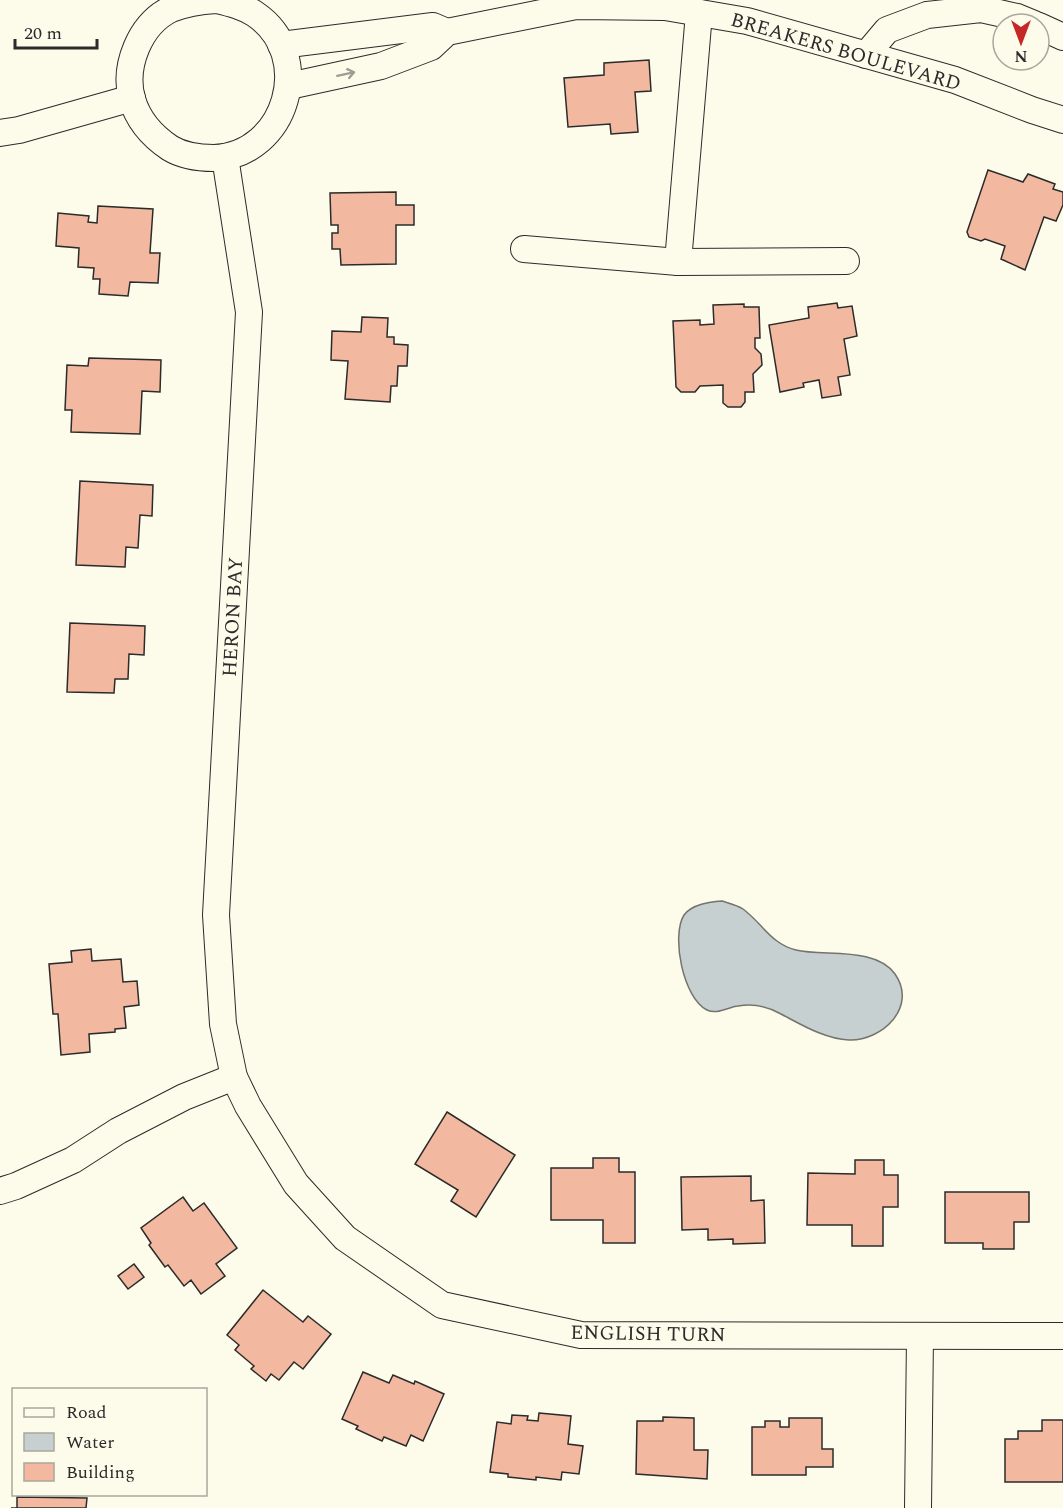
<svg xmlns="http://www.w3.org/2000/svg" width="1063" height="1508" viewBox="0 0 1063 1508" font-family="Spectral,serif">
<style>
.water{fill:#c7d0d0;stroke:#74746e;stroke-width:1.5}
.building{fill:#f2b8a0;stroke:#2b2b2b;stroke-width:1.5}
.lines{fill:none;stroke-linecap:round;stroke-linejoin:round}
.street-casing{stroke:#2b2b2b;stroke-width:28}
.street{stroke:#fdfbea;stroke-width:26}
.oneway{stroke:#9e9d94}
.labels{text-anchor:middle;stroke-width:4.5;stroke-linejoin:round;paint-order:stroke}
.street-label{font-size:20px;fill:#2b2b2b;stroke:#fdfbea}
</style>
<rect width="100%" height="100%" fill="#fdfbea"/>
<path class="water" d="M722,901C728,903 737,905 743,909C762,923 771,944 796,950C824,957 875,946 895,974C918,1007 882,1041 849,1040C825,1039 802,1025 781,1014C767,1006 754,1003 738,1006C728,1007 717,1015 707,1010C683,998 671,936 684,915C692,904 710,902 722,901Z"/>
<g class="building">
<path d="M649,60L651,91L635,92L638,132L611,134L610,124L568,127L564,78L604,75V63Z"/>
<path d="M988,170L1023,182L1028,174L1055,184L1053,189L1063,192V205L1056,221L1044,217L1025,270L1001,259L1005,246L985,239L981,241L969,237L967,232Z"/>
<path d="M396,192V205H414V225H396V264L341,265L340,249H332V233H338V225H331L330,193Z"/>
<path d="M98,206L153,209L150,253H160L158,283L130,282L128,296L99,294L100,279H93L94,268L78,267L79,248L56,246L58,213L89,216L88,222L97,223Z"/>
<path d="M837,303L838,308L852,306L857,336L844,339L850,375L838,377L841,395L822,398L819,380L803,383L804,387L780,392L769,325L809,318L808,307Z"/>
<path d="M744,304V307H759L760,338H755V348L761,354L762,365L753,374L754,392H745V402L741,407H728L723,403V385L700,386L695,392H681L676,387L673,321L700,320V325L714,324L713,305Z"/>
<path d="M362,317L388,318L387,337H394V344L408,345L407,366H398L397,386H391L390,402L345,399L348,361L331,360L332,331L361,332Z"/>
<path d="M89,358L161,360L160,392L142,391L140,434L71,432L72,410H65L67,365L88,366Z"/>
<path d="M80,481L153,485L152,516L140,515L138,548L126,547L125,567L76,565Z"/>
<path d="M70,623L145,626L144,655L129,654L128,679H115L114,693L67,692Z"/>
<path d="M91,949L92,961L121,959L123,982L137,981L139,1005L124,1007L126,1028L115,1029V1032L89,1034L90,1052L61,1055L58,1014H53L49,964L72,962L71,951Z"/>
<path d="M447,1112L515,1155L476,1217L451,1201L458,1190L415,1164Z"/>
<path d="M593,1158H619V1172H635V1243H603V1220H551V1168H593Z"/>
<path d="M855,1160H884V1175H898V1207H883V1246H852V1225H807L808,1173L855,1174Z"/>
<path d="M751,1176V1201L764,1200L765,1243L733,1244V1239L708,1240V1229L682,1230L681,1177Z"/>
<path d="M945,1192H1029V1222H1014V1249H983V1243H945Z"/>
<path d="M183,1197L193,1211L204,1203L237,1248L216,1264L225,1276L201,1294L191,1280L184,1286L168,1265L165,1267L149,1245L151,1243L141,1228Z"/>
<path d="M134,1264L144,1277L128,1289L118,1276Z"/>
<path d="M263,1290L303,1322L308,1316L331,1334L303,1369L294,1362L279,1380L271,1374L266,1381L251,1369L254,1366L235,1350L239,1345L227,1335Z"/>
<path d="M363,1372L389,1383L393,1375L414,1384L415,1381L444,1394L423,1441L411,1435L406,1446L384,1437L382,1441L356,1429L358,1426L342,1419Z"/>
<path d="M539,1413L571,1416L568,1444L583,1446L579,1474L562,1472L561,1480L536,1477V1480L508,1477V1474L490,1472L497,1422L511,1424L512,1415L528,1416L527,1420L538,1421Z"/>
<path d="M663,1417L694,1418V1450H708L707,1479L636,1474L637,1421H663Z"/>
<path d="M789,1418H822V1449H833V1467H806V1475H752V1427H765V1421H780V1427H789Z"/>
<path d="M1042,1420H1063V1482H1005V1439H1018V1431H1042Z"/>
<path d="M17,1497L87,1498L86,1508H11H17Z"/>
</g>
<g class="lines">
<g class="street-casing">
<g id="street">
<path d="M216,0C200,1 186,3 171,9C140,24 123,66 132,99C138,120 152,136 170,148C183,156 199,158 214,158C287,155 316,55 255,14C243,6 230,3 217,0"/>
<path d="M1039,26L1063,37"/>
<path d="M281,45L433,26L447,32"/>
<path d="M866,55L887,30L927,15L981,9L1017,17L1034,24"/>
<path d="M289,86L381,66L431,47L447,32L576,6L665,7L747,21L955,80L1032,110L1063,120"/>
<path d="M0,133L19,130L132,98"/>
<path d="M225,157L249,312L216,915L223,1024L234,1077L248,1106L296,1184L345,1238L442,1305L581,1335L1063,1336"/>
<path d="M524,249L678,262L846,261"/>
<path d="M678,262L699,13"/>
<path d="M0,1191L16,1186L73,1160L118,1131L184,1097L234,1077"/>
<path d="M918,1508L920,1336"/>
</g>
</g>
<use href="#street" class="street"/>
</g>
<defs><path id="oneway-shaft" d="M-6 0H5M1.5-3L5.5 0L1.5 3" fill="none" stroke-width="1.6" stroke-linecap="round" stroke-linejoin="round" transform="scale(1.5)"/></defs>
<use class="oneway" href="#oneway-shaft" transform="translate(346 74) rotate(-12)"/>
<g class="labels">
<g class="street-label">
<text transform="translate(846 51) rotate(16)" y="7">BREAKERS BOULEVARD</text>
<text transform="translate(232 617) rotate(-87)" y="7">HERON BAY</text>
<text transform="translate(648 1333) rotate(1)" y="7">ENGLISH TURN</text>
</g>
</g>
<rect x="12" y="1388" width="195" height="108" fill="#fdfbea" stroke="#a9a89e" stroke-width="1.5"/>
<rect x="24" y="1408" width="30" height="9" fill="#fdfbea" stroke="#a9a89e" stroke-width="1.5"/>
<text x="66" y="1418" font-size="18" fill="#2b2b2b">Road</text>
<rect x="24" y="1433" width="30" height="18" fill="#c7d0d0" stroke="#a9a89e" stroke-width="1.5"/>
<text x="66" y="1448" font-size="18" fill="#2b2b2b">Water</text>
<rect x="24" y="1463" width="30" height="18" fill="#f2b8a0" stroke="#a9a89e" stroke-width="1.5"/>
<text x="66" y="1478" font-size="18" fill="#2b2b2b">Building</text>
<g transform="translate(1021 42) rotate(180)"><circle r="28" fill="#fdfbea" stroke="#a9a89e" stroke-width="1.5"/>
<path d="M0-4.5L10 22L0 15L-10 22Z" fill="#c62828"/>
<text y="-9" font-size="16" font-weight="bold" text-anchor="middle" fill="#2b2b2b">N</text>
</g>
<path d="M15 39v9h82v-9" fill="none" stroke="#2b2b2b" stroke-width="3"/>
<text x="24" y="39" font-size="18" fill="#2b2b2b" stroke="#fdfbea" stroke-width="4.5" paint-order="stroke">20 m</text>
</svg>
